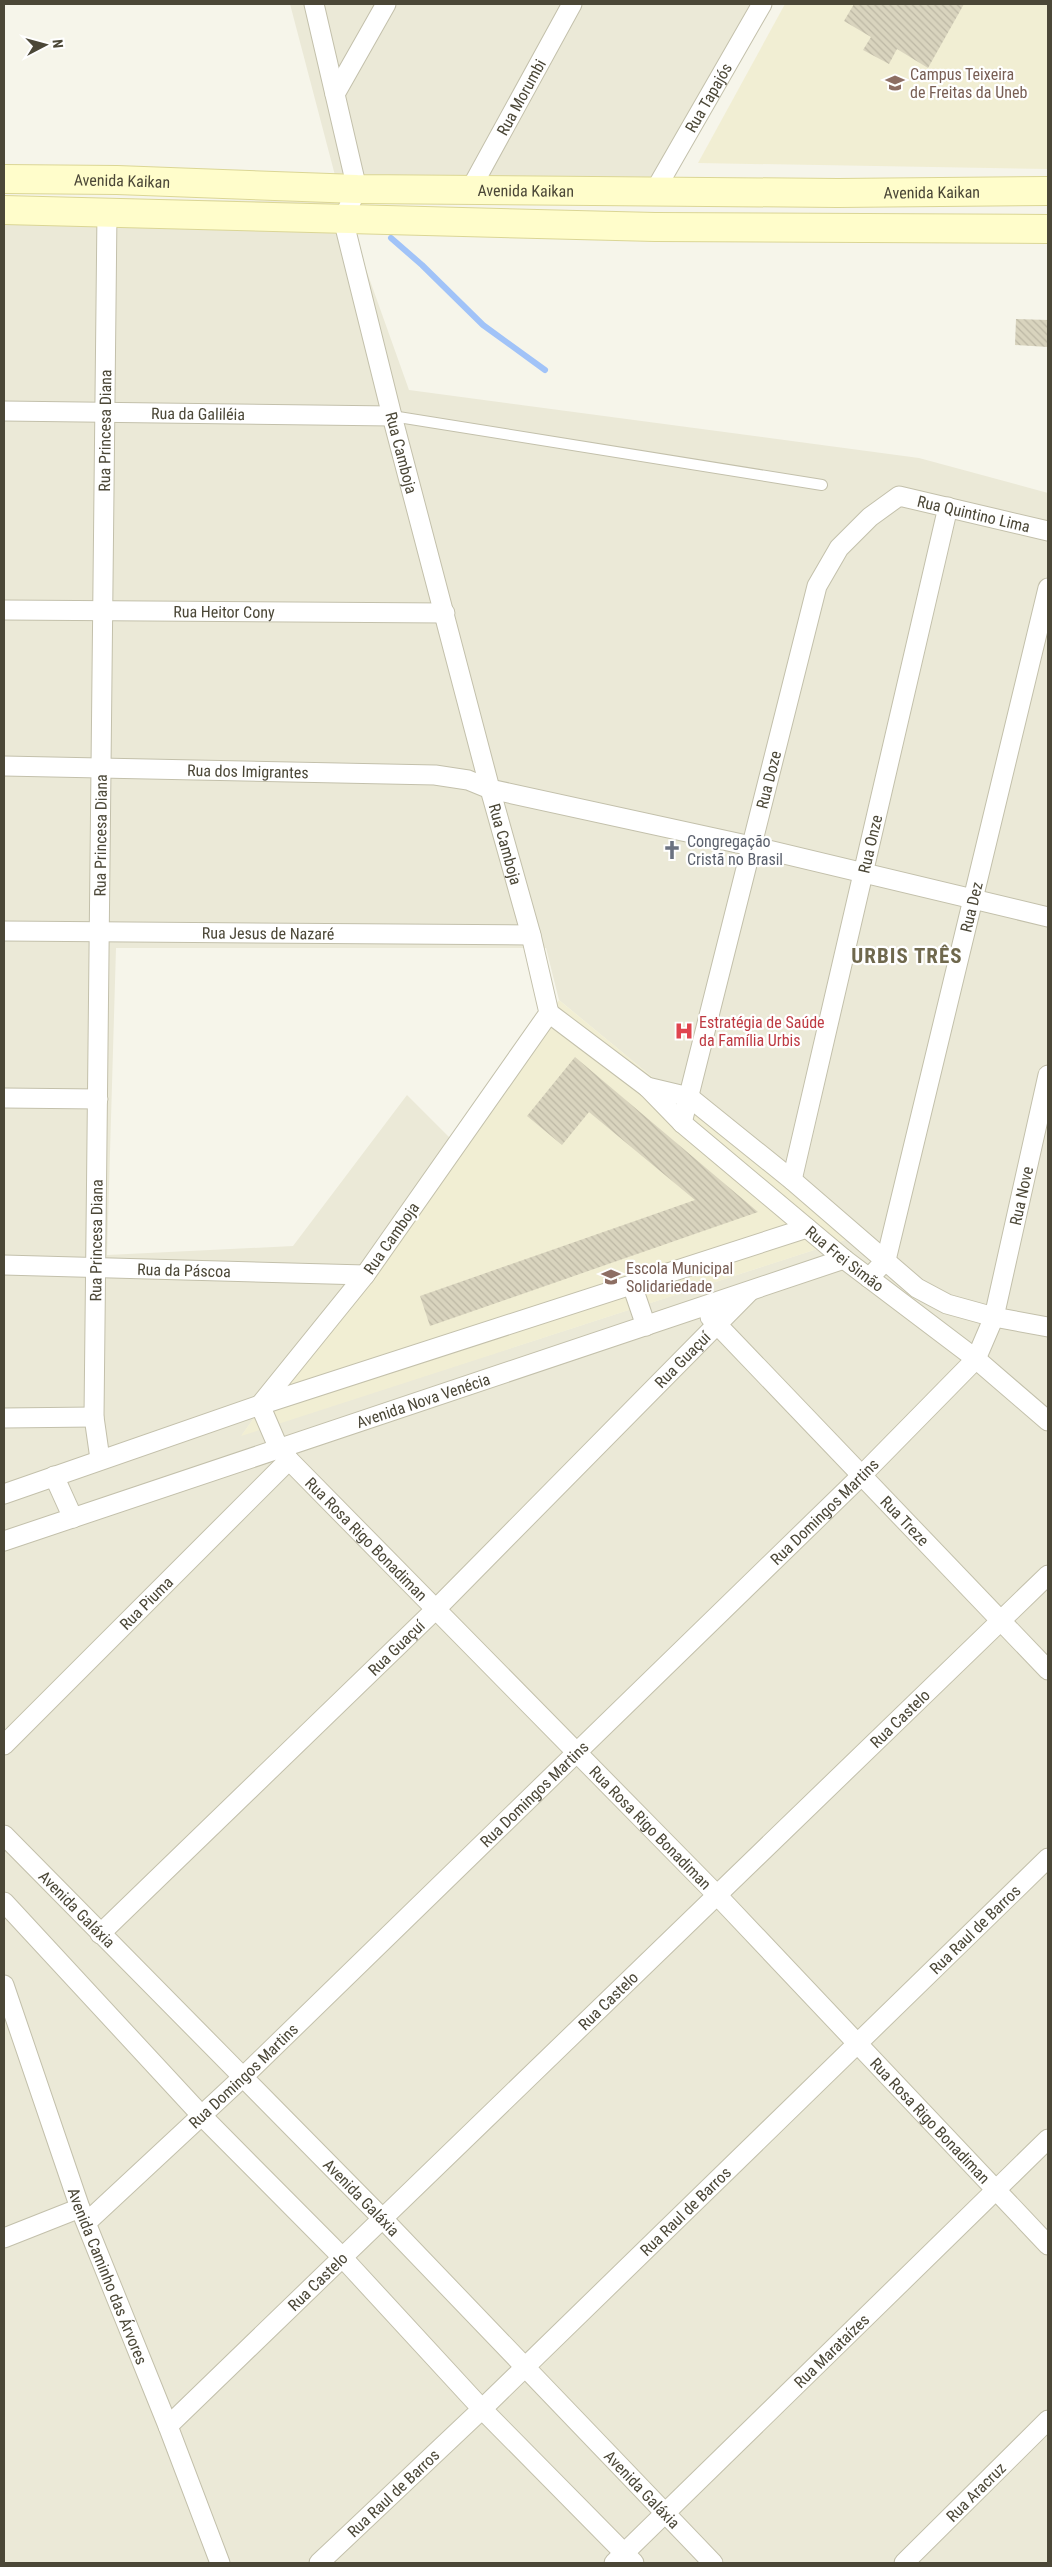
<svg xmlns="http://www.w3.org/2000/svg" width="1052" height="2567" viewBox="0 0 1052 2567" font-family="'Roboto Condensed',sans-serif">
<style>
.residential{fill:#ebe9d7;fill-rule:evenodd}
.education{fill:#f1eed3}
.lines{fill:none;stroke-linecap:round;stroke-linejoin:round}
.stream{stroke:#a1c3f8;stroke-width:6}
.building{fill:url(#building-back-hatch)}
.lane-casing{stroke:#c3c0ab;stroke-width:12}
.street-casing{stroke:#c3c0ab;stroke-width:21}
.secondary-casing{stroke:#dbd695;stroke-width:30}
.lane{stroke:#fff;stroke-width:10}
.street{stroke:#fff;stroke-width:19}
.secondary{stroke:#fffdcb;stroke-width:28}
.labels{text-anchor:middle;stroke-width:4.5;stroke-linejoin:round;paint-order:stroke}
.education-label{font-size:16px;fill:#785e54;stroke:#fff;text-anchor:start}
.street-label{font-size:16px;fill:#4b4737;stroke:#fff}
.worship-label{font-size:16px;fill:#5b616d;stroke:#fff;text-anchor:start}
.health-label{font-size:16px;fill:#be3a42;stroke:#fff;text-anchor:start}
.district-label{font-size:21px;font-weight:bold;letter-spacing:1px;fill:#6f684d;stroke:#fff}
</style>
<defs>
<pattern id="building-back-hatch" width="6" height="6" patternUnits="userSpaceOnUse" patternTransform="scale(1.25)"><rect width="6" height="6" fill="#d9d4be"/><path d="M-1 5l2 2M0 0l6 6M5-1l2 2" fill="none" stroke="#bcb7a4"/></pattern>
</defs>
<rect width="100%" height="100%" fill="#f6f5ea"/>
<path class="residential" d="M290,4H750L641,202H342L409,390L919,458L1048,493V2563H4V197L342,202ZM116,948H546L559,1000L848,1239L242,1435L452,1140L407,1095L293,1246L107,1255Z"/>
<g class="education">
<path d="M785,4H1048V169L698,163Z"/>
<path d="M559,1000L848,1239L241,1436L452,1140Z"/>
</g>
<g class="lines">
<path class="stream" d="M391,238L422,265L483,325L545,370"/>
</g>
<g class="building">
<path d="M854,4H964L928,68L897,49L889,64L863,50L871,37L844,21Z"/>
<path d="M1016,319L1048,320V347L1015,345Z"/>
<path d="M575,1057L758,1212L430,1326L420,1296L695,1200L589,1112L562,1145L527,1116Z"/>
</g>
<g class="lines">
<g class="lane-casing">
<path id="lane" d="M392,416L822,485"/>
</g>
<g class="street-casing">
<g id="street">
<path id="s1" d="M314,4L357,189L343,219L392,416L490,789L531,935L549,1013L365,1275L260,1405L279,1449L289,1460L716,1894L1048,2245"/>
<path d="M335,94L386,4"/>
<path id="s2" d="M470,190L572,4"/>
<path id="s3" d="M654,192L762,4"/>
<path id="s4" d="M4,411L392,416"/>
<path id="s5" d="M4,610L445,613"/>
<path id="s6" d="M4,766L435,775L468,780L490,789L751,846L1048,917"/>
<path id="s7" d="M4,931L531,935"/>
<path id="s8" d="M549,1013L647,1087L682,1123L844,1259L976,1359L1048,1421"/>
<path d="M647,1087L689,1097L792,1180L917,1288L947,1304L994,1317L1048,1327"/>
<path d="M4,1098L98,1099"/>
<path id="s9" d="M682,1123L817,586L839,548L870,517L899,496L1048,531"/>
<path id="s10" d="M792,1180L948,507"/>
<path id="s11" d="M4,1265L365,1275"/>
<path id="s12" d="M869,1278L886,1260L1048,588"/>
<path d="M632,1285L646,1326"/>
<path id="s13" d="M710,1317L1048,1670"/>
<path d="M4,1418L94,1417"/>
<path id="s14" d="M100,1459L94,1417L107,212"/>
<path d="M54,1476L73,1518"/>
<path d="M4,1494L260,1405L807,1228"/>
<path id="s15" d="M4,1541L844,1259"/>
<path id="s16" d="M4,1745L289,1460"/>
<path id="s17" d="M4,1835L383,2219L713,2563"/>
<path d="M4,1902L202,2116L342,2257L482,2409L634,2563"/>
<path id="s18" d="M100,1934L436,1609L750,1291"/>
<path id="s19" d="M4,1985L80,2208L168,2426L220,2563"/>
<path id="s20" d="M87,2222L244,2076L861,1476L976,1359L994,1317L1048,1075"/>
<path d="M4,2238L80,2208"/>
<path id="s21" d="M168,2426L1048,1575"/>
<path id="s22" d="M319,2563L482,2409L1048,1858"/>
<path id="s23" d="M614,2563L1048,2139"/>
<path id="s24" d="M904,2563L1048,2420"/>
</g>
</g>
<g class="secondary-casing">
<g id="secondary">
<path id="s25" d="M4,179L117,180L357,189L838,193L1048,191"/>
<path d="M4,210L655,227L1048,229"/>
</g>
</g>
<use href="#lane" class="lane"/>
<use href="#street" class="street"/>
<use href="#secondary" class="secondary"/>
</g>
<defs>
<g id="university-bare" transform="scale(1.5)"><path d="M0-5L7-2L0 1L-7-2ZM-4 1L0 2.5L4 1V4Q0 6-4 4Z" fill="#8d6e63" stroke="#fff" stroke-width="2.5" paint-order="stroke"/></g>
<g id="church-bare" transform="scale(1.5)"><path d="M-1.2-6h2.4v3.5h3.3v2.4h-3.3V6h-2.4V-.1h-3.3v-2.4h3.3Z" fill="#6b7280" stroke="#fff" stroke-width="2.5" paint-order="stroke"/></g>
<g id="hospital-bare" transform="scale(1.5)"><path d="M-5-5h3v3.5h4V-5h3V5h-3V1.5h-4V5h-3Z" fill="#e0444e" stroke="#fff" stroke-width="2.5" paint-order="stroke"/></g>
<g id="school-bare" transform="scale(1.5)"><path d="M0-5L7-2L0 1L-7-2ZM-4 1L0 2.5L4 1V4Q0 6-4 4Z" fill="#8d6e63" stroke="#fff" stroke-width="2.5" paint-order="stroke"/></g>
</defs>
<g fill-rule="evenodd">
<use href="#university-bare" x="895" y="83"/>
<use href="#church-bare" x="672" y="850"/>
<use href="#hospital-bare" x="684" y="1031"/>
<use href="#school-bare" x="611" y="1277"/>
</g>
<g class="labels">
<g class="education-label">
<text x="910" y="80">Campus Teixeira<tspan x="910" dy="18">de Freitas da Uneb</tspan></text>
<text x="626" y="1274">Escola Municipal<tspan x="626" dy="18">Solidariedade</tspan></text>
</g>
<g class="street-label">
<text dy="6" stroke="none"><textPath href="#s2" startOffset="106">Rua Morumbi</textPath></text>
<text dy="6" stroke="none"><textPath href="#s3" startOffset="109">Rua Tapajós</textPath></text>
<text dy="6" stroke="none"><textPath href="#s25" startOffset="118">Avenida Kaikan</textPath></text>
<text dy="6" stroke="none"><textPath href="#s25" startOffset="522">Avenida Kaikan</textPath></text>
<text dy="6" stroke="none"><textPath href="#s25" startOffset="928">Avenida Kaikan</textPath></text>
<text dy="6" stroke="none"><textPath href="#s4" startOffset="194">Rua da Galiléia</textPath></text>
<text dy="6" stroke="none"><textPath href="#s14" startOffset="1029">Rua Princesa Diana</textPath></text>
<text dy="6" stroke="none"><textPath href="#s1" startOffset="464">Rua Camboja</textPath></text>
<text dy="6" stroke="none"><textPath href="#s9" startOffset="754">Rua Quintino Lima</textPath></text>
<text dy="6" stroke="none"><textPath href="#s5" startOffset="220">Rua Heitor Cony</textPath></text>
<text dy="6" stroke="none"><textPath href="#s6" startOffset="244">Rua dos Imigrantes</textPath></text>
<text dy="6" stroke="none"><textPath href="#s9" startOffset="354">Rua Doze</textPath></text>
<text dy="6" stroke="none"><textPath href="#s14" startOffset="624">Rua Princesa Diana</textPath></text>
<text dy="6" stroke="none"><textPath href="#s10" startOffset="345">Rua Onze</textPath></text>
<text dy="6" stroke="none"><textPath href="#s1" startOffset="869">Rua Camboja</textPath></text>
<text dy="6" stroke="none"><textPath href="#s12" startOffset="388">Rua Dez</textPath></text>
<text dy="6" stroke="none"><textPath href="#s7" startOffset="264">Rua Jesus de Nazaré</textPath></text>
<text dy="6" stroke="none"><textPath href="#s20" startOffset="1409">Rua Nove</textPath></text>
<text transform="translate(391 1238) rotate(-55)" y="6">Rua Camboja</text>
<text dy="6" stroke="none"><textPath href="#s14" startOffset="219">Rua Princesa Diana</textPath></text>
<text dy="6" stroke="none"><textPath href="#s8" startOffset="385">Rua Frei Simão</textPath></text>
<text dy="6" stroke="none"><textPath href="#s11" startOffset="180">Rua da Páscoa</textPath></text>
<text dy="6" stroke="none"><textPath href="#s18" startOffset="818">Rua Guaçuí</textPath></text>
<text dy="6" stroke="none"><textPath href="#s15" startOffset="442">Avenida Nova Venécia</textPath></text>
<text dy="6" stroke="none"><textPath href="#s20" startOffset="1024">Rua Domingos Martins</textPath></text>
<text dy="6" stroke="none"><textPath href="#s13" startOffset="282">Rua Treze</textPath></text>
<text dy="6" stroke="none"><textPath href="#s1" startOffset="1704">Rua Rosa Rigo Bonadiman</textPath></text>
<text dy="6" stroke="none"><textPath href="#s16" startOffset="201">Rua Piuma</textPath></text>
<text dy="6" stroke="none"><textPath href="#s18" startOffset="412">Rua Guaçuí</textPath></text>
<text dy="6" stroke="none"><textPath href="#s21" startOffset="1018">Rua Castelo</textPath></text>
<text dy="6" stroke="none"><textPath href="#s20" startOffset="619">Rua Domingos Martins</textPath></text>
<text dy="6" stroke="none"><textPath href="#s1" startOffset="2109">Rua Rosa Rigo Bonadiman</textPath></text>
<text dy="6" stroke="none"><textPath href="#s17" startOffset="104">Avenida Galáxia</textPath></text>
<text dy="6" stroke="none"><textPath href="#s22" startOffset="912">Rua Raul de Barros</textPath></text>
<text dy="6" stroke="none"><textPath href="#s21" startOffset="612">Rua Castelo</textPath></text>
<text dy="6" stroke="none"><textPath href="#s20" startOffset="214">Rua Domingos Martins</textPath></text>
<text dy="6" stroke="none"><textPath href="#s1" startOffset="2514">Rua Rosa Rigo Bonadiman</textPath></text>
<text dy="6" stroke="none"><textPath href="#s17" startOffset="509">Avenida Galáxia</textPath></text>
<text dy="6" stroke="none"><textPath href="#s22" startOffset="508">Rua Raul de Barros</textPath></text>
<text dy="6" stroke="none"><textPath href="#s19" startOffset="309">Avenida Caminho das Árvores</textPath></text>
<text dy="6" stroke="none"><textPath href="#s21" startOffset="208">Rua Castelo</textPath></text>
<text dy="6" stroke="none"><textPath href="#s23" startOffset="304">Rua Marataízes</textPath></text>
<text dy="6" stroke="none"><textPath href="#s17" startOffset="914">Avenida Galáxia</textPath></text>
<text dy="6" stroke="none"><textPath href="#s24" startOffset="101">Rua Aracruz</textPath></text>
<text dy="6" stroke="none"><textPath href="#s22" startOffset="102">Rua Raul de Barros</textPath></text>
</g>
<g class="worship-label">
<text x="687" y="847">Congregação<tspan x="687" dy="18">Cristã no Brasil</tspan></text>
</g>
<g class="health-label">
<text x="699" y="1028">Estratégia de Saúde<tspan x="699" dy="18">da Família Urbis</tspan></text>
</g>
<g class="district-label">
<text x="907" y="963">URBIS TRÊS</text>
</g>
</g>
<rect width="1052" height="2567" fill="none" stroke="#4b4737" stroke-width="10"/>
<g transform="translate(45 45) rotate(84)" stroke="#ffffff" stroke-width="4" paint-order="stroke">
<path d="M0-4L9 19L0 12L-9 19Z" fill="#4b4737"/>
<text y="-8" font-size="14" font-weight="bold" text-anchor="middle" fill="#4b4737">N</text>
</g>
</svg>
